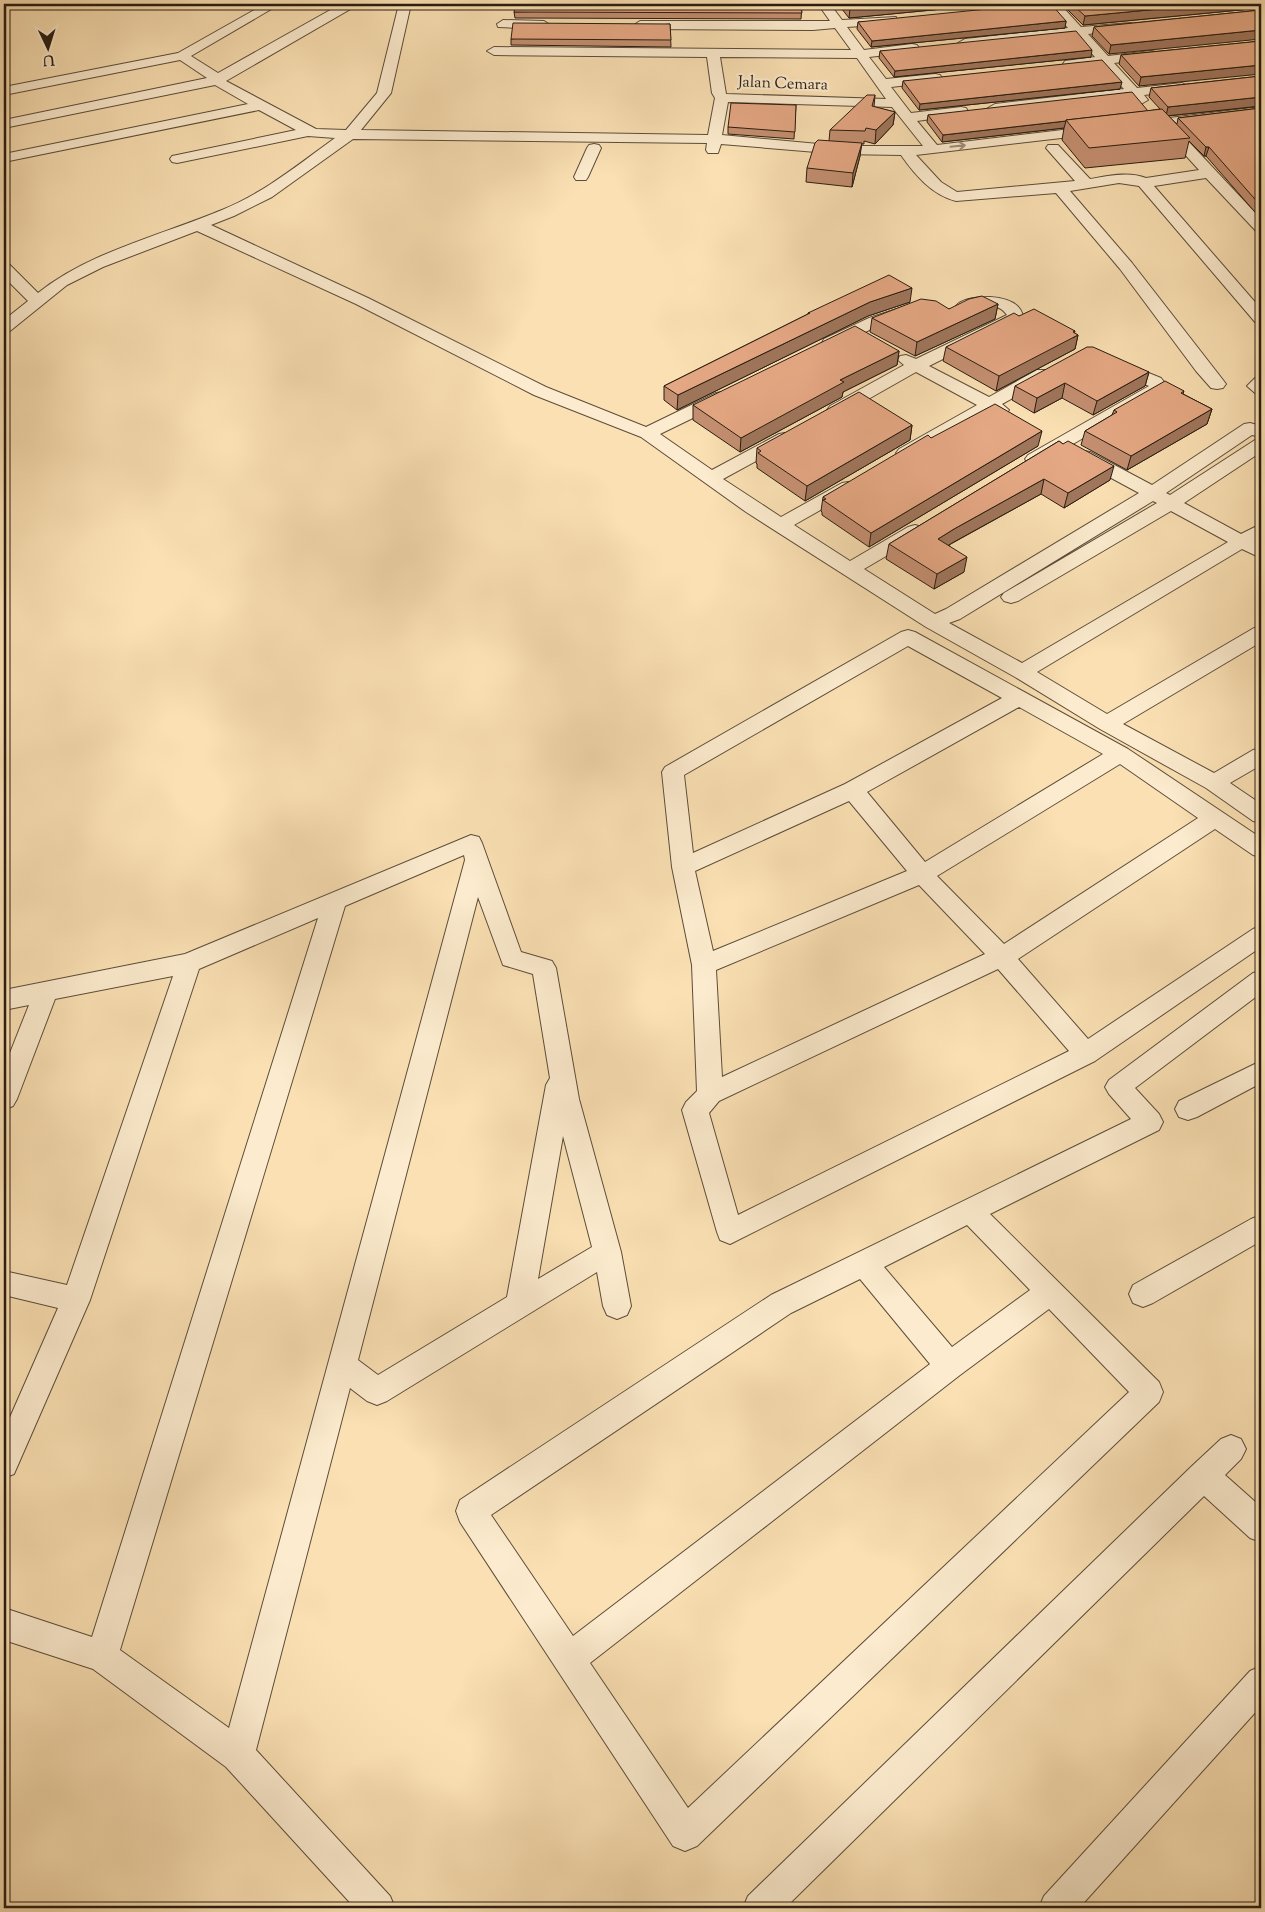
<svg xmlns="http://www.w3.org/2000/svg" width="1265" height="1912" viewBox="0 0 1265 1912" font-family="'Sorts Mill Goudy',serif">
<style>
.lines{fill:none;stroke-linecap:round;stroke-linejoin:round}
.street-casing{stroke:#5c4d39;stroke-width:2}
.street{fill:#fcebce;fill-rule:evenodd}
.wall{fill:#c59072;stroke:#281c10}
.shaded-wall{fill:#a0765c;stroke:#281c10}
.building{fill:#e5a884;stroke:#281c10}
.oneway{stroke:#9d8e78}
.labels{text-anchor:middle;stroke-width:4.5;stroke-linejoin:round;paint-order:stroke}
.far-street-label{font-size:16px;fill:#281c10;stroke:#fcebce}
</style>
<rect width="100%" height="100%" fill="#fae0b3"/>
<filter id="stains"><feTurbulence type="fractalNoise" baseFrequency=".004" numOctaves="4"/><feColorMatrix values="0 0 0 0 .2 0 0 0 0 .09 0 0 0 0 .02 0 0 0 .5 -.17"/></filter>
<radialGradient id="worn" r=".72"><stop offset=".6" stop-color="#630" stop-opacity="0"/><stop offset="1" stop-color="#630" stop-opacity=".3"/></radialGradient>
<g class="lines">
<g class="street-casing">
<g id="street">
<path d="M265,4H280L191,56L218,73L341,4H356L354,7L226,81L316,129L346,130L377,93L399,4H411L391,93L361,130L708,135L715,98L712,93L707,57L494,55L487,51L494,47L851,50L835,28L813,30L640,29L634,25L640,21H830L818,4H830L842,20L896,17L897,20L891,24L847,27L864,50L912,44L917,45L919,48L912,52L869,57L886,79L935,74L940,75L942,78L935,82L891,87L911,113L961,107L966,108L968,111L966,114L917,121L937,145L1096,126L1101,127L1103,130L1101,133L1096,134L916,155L941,182L957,192L1075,181L1046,148L1048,145H1058L1090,179C1108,176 1129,171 1146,178L1199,170L1160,127L1141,129L1134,125L1136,122L1261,107V115L1173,125L1261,219V233L1256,231L1206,178L1154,186L1261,309V324L1255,322L1139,186L1119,183L1070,191L1132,263L1223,380L1226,384L1223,388L1217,389L1211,388L1196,371L1120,269L1056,193L956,201C932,195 915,175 901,155L840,154L721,144L718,153H708L706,150L707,143L353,139L272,197L234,216L211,225L368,298L546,387L646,427L716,393L722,392L728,393L731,397L728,401L660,434L712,470L779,434L785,433L791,434L794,438L791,442L723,479L781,517L842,483L848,482L854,483L857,487L854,491L794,525L850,561L908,527L915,525L922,527L924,531L922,535L864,569L935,614L946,609L1139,493L1078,460L1075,456L1078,452L1084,451L1090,452L1152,485L1244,424L1250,423L1261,426V437L1252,435L1166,493L1170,495L1255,440L1261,439V452L1184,503L1241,534L1261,524V538L1256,541L1261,544V558L1242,549L1037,672L1107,714L1254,628L1261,627V642L1123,724L1214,773L1253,750L1261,748V765L1230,783L1261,804V823L1253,821L1206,788L1100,729L1015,677L926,627L746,512L641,437L534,395L356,304L197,231L103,267L67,285L10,331L4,333V320L28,301L4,277V263L10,265L38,293C89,252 162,235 222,210C264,193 299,164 335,138L308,136L177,163L172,162L170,159L172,156L177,155L296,130L259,110L4,162V154L248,104L215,85L4,128V120L207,78L180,60L4,95V87L178,53ZM720,57L857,58L886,99L726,94ZM728,102L892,107L923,146H840L722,135ZM1153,501L1157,503L1004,593L1001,597L1004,601L1011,603L1018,601L1171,511L1228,542L1022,663L949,623L960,619Z"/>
<path d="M1047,4H1060L1081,27L1131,23L1132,26L1131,29L1088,34L1108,56L1151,51L1156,52L1158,55L1156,58L1114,63L1137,88L1182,83L1189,87L1182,91L1144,95L1148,100L1141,104L1136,103L1131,97L995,112L990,111L988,108L995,104L1124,89L1101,65L1065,67L1063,64L1065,61L1095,57L1075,35L965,47L958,43L965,39L1068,28Z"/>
<path d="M503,20L544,21L550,25L544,29L498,27L497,24Z"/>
<path d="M594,144L599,145L601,148L588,177L586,180H576L574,177L587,148L589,145Z"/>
<path d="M990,297C1004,298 1021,302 1023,317L1021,320L929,366L989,397L1037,370H1049L1051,374L1049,378L1002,404L1009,410L1006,414L1000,415L990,412L911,457L905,458L899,457L896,453L899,449L977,405L916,372L842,414L836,415L830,414L827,410L830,406L904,365L898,360L900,356L906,355L916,359L1007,315C995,297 974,313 958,309L956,306C962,298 980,297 990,297Z"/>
<path d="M903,307L909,309L911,312L909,315L881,324L836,347H824L822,343L824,339L869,318Z"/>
<path d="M1119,361L1161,378L1168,387L1165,391L1040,463L1034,464L1028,463L1025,459L1028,455L1149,386L1113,370L1111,366L1113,362Z"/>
<path d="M1261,377V394L1255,393L1247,386L1255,378Z"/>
<path d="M908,630L915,632L1128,749L1261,838V857L1253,855L1215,829L1018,959L1088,1039L1253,929L1261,926V947L1095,1061L730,1244L720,1240L717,1232L682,1110L686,1102L697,1091L692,965L672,867L662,772L665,767L901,632ZM908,646L1002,698L845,784L693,853L684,775ZM1019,707L1103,754L925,862L867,792ZM1120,764L1198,818L1004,944L937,876ZM849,801L907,871L713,951L695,871ZM919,885L985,954L722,1077L716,970ZM998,969L1069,1051L738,1215L709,1113L719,1101Z"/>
<path d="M471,835L479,837L482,843L521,952L552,961L556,968L579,1099L621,1252L631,1306L627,1315L617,1319L607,1315L603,1306L597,1272L387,1401L377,1405L367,1401L350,1388L256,1750L390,1896L395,1908H355L226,1767L93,1669L4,1640V1608L92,1637L318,918L199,969L90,1300L14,1474L4,1478V1431L58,1308L4,1295V1271L67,1285L173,976L55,999L17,1099L13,1106L4,1110V1068L29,1005L4,1010V990L185,954ZM464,855L465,860L229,1728L120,1650L345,906ZM478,897L503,965L533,974L550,1078L546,1085L507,1297L378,1375L358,1360ZM563,1136L592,1247L538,1279Z"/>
<path d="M1261,971V993L1135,1088L1159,1114L1163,1122L1159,1130L990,1214L1159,1382L1163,1392L1159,1402L697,1846L685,1851L673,1846L460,1522L456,1511L460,1500L771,1295L1131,1119L1109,1094L1105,1087L1109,1080L1253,973ZM967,1225L1030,1290L952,1347L884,1267ZM860,1279L930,1364L573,1636L491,1515L791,1313ZM1049,1309L1129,1392L688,1808L590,1663L960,1375Z"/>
<path d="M1261,1061V1083L1197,1117L1188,1120L1179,1117L1175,1109L1179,1101Z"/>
<path d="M1261,1215V1241L1153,1303L1143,1307L1133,1303L1129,1294L1133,1285L1251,1219Z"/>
<path d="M1231,1435L1241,1439L1246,1449L1241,1459L1225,1475L1261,1507V1542L1250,1538L1204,1496L785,1908H743L748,1896L1192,1466L1221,1439Z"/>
<path d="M1261,1666V1706L1079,1908H1039L1044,1896L1250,1671Z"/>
</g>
</g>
<use href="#street" class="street"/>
</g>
<g class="wall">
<path d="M838,4H995L849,18Z"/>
<path d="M1062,4H1261V8L1083,25Z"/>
<path d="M802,5L801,19L515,18L514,12Z"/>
<path d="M1261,10L1109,54L1092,36L1094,27Z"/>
<path d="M1066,21L1065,28L871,47L857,29L858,22Z"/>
<path d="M670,24L671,47L511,45V39Z"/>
<path d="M1261,41L1139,86L1119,64L1121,55Z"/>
<path d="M880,51L1091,57L894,77L879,58Z"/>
<path d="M1261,76V106L1168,116L1177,124L1178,118L1261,108V219L1206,156H1204L1189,141L1185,158L1085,168L1062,140L1064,128L942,142L927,122L928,115L1148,111L1160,109L1149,97L1151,88Z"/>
<path d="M903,81L1120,89L919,110L902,88Z"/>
<path d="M875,95L874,107L895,112L893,125L875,144L864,141V144H861L860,156L852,187L806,182L807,168L829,141L830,130Z"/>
<path d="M796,105L794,139L728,134V127Z"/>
<path d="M910,302L868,316L677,410L664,400V386L808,314V313Z"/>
<path d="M998,304L995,319L915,356L870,332L872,318L949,309Z"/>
<path d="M1019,316L1075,331L1074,333L1078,335L1075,349L996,391L943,361L946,347Z"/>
<path d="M899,351L897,365L843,392L842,397L740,452L693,420V405Z"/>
<path d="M1149,372L1145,386L1093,415L1062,398L1034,413L1012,400L1015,386Z"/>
<path d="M1184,391L1183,394L1212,409L1207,424L1127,470L1081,445L1085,431L1112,415L1114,410Z"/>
<path d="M912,425L910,440L805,501L757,468V464L756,463L757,448Z"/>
<path d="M931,438L1038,446L869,547L822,515V512L821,511L823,497Z"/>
<path d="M1059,441L1110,480L1064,508L1041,494L949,545L964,572L934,589L886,559L889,544Z"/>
</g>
<g class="shaded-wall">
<path d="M907,4H995L849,18L850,9Z"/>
<path d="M1212,4H1261V8L1083,25L1085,16Z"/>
<path d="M1066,21L1065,28L871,47L872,41Z"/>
<path d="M1261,30V39L1109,54L1111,45Z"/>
<path d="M1092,50L1091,57L894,77L895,71Z"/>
<path d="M1261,65V74L1139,86L1141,77Z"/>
<path d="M1122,82L1120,89L919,110L920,104Z"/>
<path d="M1261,97V106L1166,116L1168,107Z"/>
<path d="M895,112L893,125L875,144L876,130Z"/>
<path d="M1066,121L1064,128L942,142L943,135Z"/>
<path d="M862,143L860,156L852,187L853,173Z"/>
<path d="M1206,147H1209L1206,156H1204Z"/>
<path d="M912,288L910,302L868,316L677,410L678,395L870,302Z"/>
<path d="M998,304L995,319L915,356L917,342Z"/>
<path d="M1075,331L1073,338L1078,335L1075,349L996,391L999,376Z"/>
<path d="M899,351L897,365L843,392L842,397L740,452L741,438L840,380Z"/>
<path d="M1149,372L1145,386L1093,415L1097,401Z"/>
<path d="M1065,383L1062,398L1034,413L1037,398Z"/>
<path d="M1212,409L1207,424L1127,470L1131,456Z"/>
<path d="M912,425L910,440L805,501L807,486Z"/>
<path d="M1042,431L1038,446L869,547L871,533Z"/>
<path d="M1114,466L1110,480L1064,508L1068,493Z"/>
<path d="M1044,479L1041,494L952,543L936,553L938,539L954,529Z"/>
<path d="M967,557L964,572L934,589L937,574Z"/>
</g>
<g class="building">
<path d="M516,4H802V5H801L802,13L514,12Z"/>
<path d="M846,4H907L850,9Z"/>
<path d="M1037,4H1051L1066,21L872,41L858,22Z"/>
<path d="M1072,4H1212L1085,16Z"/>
<path d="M1261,10V30L1111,45L1094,27Z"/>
<path d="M513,23L670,24L671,40L511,39Z"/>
<path d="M1076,31L1092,50L895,71L880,51Z"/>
<path d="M1261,41V65L1141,77L1121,55Z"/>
<path d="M1102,60L1122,82L920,104L903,81Z"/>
<path d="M1261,76V97L1168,107L1151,88Z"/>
<path d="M1132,92L1148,111L1066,120V121L943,135L928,115Z"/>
<path d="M867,95H875L872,106L895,112L876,130L866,128L865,131L830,130Z"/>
<path d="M731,103L796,105L795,132L728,127Z"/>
<path d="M1261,108V206L1209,147H1206L1178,118Z"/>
<path d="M1162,109L1190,138L1089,148L1066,120Z"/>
<path d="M818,140L862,143L853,173L807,168L815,143Z"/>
<path d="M889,275L912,288L870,302L678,395L664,386L810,313H808Z"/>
<path d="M982,296L998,304L917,342L872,318L921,299L936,301L949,309L969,299Z"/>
<path d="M1034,309L1075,331L1073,332L1078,335L999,376L946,347L1014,313L1019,316Z"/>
<path d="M855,326L899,351L840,380L844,382L741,438L693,405Z"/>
<path d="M1087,347H1093L1149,372L1097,401L1065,383L1037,398L1015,386Z"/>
<path d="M1165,381L1184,391L1181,393L1212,409L1131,456L1085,431L1117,412L1114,410Z"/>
<path d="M859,392L912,425L807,486L758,453L761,451L757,448Z"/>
<path d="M995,404L1042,431L871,533L823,500L826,499L823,497L928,435L931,438Z"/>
<path d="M1059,441L1063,444L1068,441L1114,466L1068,493L1044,479L954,529L938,539L967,557L937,574L889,544Z"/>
</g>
<defs><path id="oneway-shaft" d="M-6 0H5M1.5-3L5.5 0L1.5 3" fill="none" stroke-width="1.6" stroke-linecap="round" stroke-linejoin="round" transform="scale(1.25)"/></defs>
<use class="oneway" href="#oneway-shaft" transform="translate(958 146) rotate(-6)"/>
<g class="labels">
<g class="far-street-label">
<text transform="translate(783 82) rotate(2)" y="6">Jalan Cemara</text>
</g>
</g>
<rect width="1265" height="1912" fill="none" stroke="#fae0b3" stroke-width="20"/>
<rect x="5" y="5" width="1255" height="1902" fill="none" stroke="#281c10" stroke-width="2.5"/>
<rect x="10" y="10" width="1245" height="1892" fill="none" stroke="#281c10"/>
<g transform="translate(48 48) rotate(176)" stroke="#fcebce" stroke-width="4" paint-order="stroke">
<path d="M0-4L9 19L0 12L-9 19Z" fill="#281c10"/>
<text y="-8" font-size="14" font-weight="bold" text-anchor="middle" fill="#281c10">U</text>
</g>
<rect width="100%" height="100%" filter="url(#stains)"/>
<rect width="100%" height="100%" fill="url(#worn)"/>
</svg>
